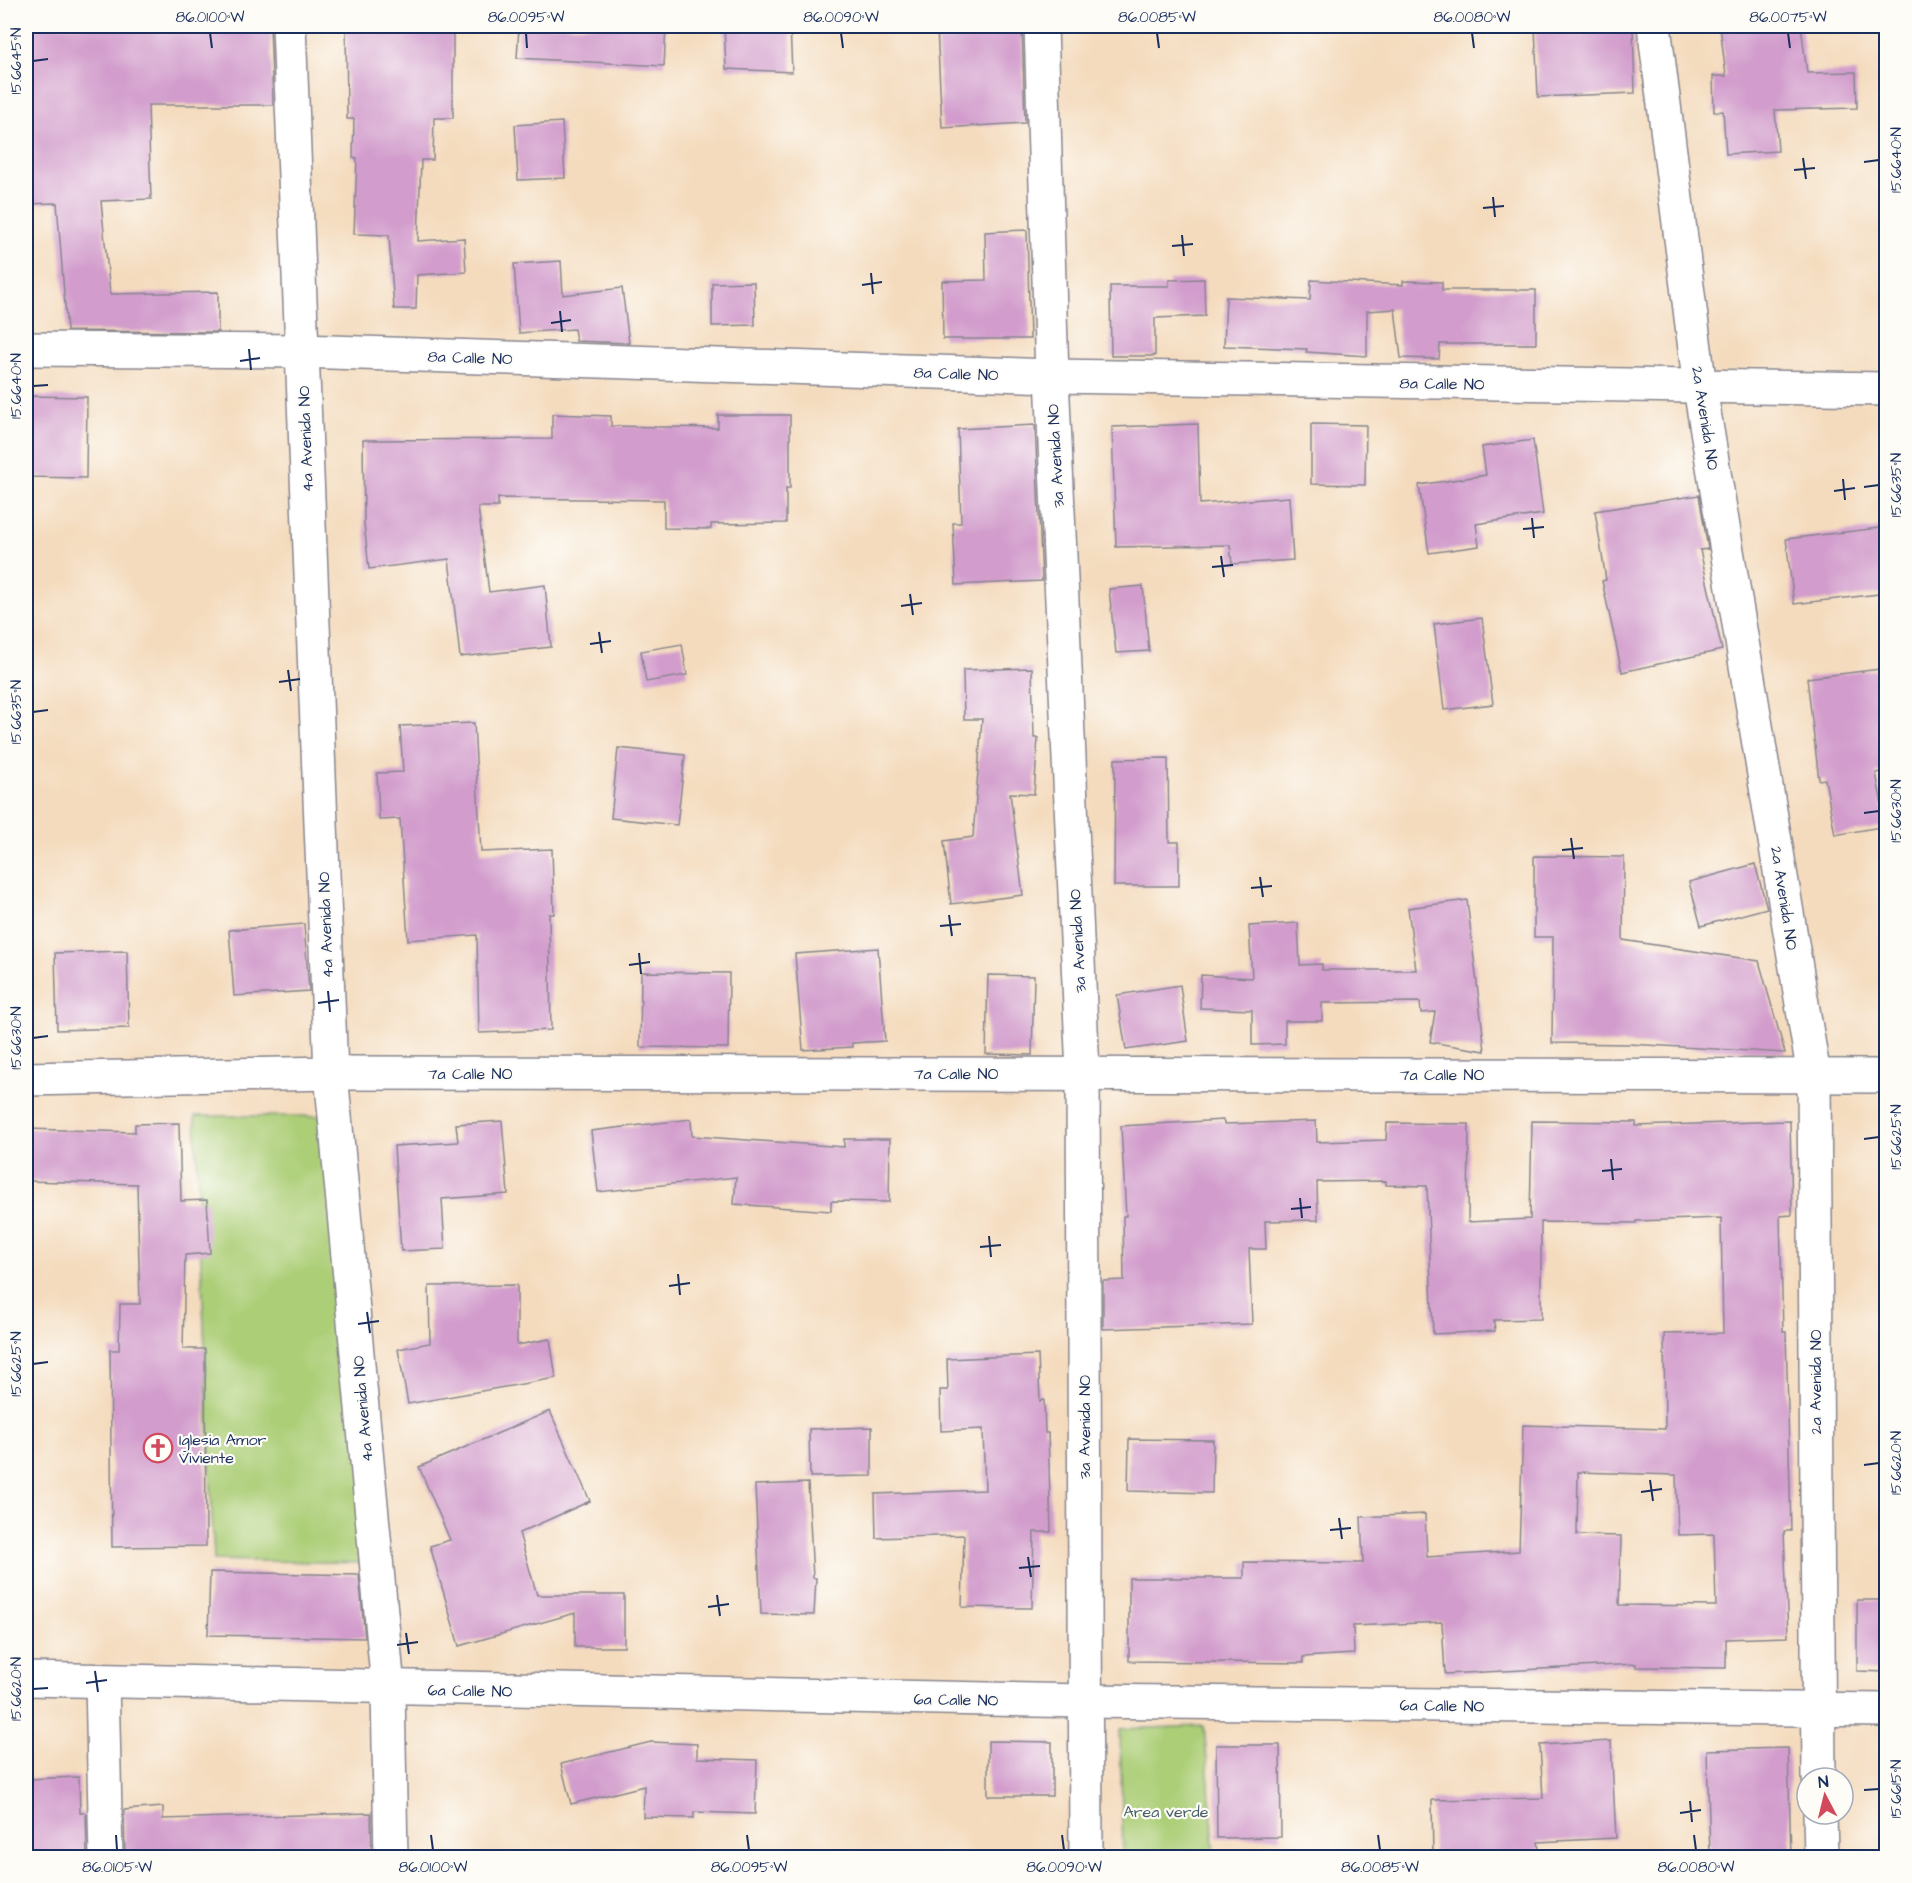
<svg xmlns="http://www.w3.org/2000/svg" width="1912" height="1883" viewBox="0 0 1912 1883" font-family="'Architects Daughter',sans-serif">
<style>
.green{fill:#abce76;stroke:#637e6a;stroke-width:1.5}
.building{fill:#d29ccc;fill-rule:evenodd}
.lines{fill:none;stroke-linecap:round;stroke-linejoin:round}
.minor-casing{stroke:#88858e;stroke-width:36}
.minor{stroke:#fff;stroke-width:33}
.ticks{fill:none;stroke:#1b2f5e;stroke-width:2}
.labels{text-anchor:middle;stroke-width:4.5;stroke-linejoin:round;paint-order:stroke}
.street-label{font-size:16px;fill:#1b2f5e;stroke:#fdfcf7}
.poi-label{font-size:16px;fill:#1b2f5e;stroke:#fdfcf7;text-anchor:start}
.park-label{font-size:16px;fill:#465f65;stroke:#fdfcf7}
.neatline{fill:none;stroke:#1b2f5e;stroke-width:2}
.ticks-label{font-size:15px;text-anchor:middle;fill:#1b2f5e}
</style>
<rect width="100%" height="100%" fill="#fdfcf7"/>
<filter id="ink" filterUnits="userSpaceOnUse"><feTurbulence type="fractalNoise" baseFrequency=".0167" numOctaves="2"/><feDisplacementMap in="SourceGraphic" scale="12" xChannelSelector="R" yChannelSelector="G"/><feConvolveMatrix kernelMatrix="1 2 1 2 8 2 1 2 1" color-interpolation-filters="sRGB"/></filter>
<filter id="wash" filterUnits="userSpaceOnUse"><feTurbulence type="fractalNoise" baseFrequency=".008" numOctaves="4" result="noise"/><feDisplacementMap in="SourceGraphic" scale="24" xChannelSelector="R" yChannelSelector="G"/><feGaussianBlur stdDeviation="1.35" result="paint"/><feColorMatrix in="noise" values="0 0 0 0 0 0 0 0 0 0 0 0 0 0 0 0 0 1.4 0 .05"/><feComposite in="paint" operator="in"/></filter>
<g filter="url(#wash)">
<rect width="100%" height="100%" fill="#f4dbbe"/>
<g class="green">
<path d="M195,1116H339L370,1563L214,1560Z"/>
<path d="M1204,1726L1215,1857H1123L1120,1729Z"/>
</g>
<g id="blocks">
<g class="building">
<path d="M26,26H270L273,105H148L151,199L101,201L110,294L218,292V332L67,331L57,203L26,204Z"/>
<path d="M346,26H453V118H434L433,160H421L418,241L464,238L466,272L417,275L416,309H394L389,235L354,234L357,158H353L354,119H347Z"/>
<path d="M519,26H666L664,66L517,58Z"/>
<path d="M724,26H790L792,72L726,69Z"/>
<path d="M985,26H1022L1025,123L942,128L937,28Z"/>
<path d="M1535,26H1633L1635,93L1538,97Z"/>
<path d="M1720,26H1801L1807,73L1856,72L1857,108L1775,110L1778,151L1726,154L1723,111L1714,112L1713,76H1726Z"/>
<path d="M562,122L565,178L518,180L515,125Z"/>
<path d="M1027,230L1030,339H943L942,281L986,280L985,232Z"/>
<path d="M561,261L563,295L622,288L629,343L576,341L574,329L519,333L514,264Z"/>
<path d="M1204,279L1205,316L1155,318V356H1111L1110,286H1169V280Z"/>
<path d="M1311,280L1403,285V281L1442,282V290H1536V344H1440L1439,359L1401,358L1395,309L1367,311V356L1306,352L1307,349L1224,346L1226,297L1310,300Z"/>
<path d="M754,282L755,325L712,326V283Z"/>
<path d="M26,396L87,397L86,478L26,477Z"/>
<path d="M552,414L611,416V426L718,428V415H790V488H786V523L711,524V529L664,528V500L498,498V507H478L489,592L545,585L551,647L460,657L449,559L369,569L364,523L363,440L552,439Z"/>
<path d="M1198,424L1200,504L1289,497L1293,560L1232,564L1230,545L1116,547L1112,427Z"/>
<path d="M1311,424L1366,425L1365,485L1311,484Z"/>
<path d="M1035,425L1042,581L956,585L953,523H961L958,429Z"/>
<path d="M1533,440L1543,514L1476,524L1479,546L1429,553L1419,485L1486,475L1482,447Z"/>
<path d="M1699,495L1708,549L1700,550L1722,650L1622,672L1602,581L1606,580L1595,511Z"/>
<path d="M1887,527V593L1794,604L1786,539Z"/>
<path d="M1143,586L1149,651L1116,653L1109,589Z"/>
<path d="M1482,618L1493,704L1444,710L1434,624Z"/>
<path d="M682,644L687,675L646,682L641,651Z"/>
<path d="M1032,668L1034,738H1038L1034,794L1010,793L1023,895L951,904L944,841L973,837L982,719H964L963,670Z"/>
<path d="M1880,669L1887,722V771L1876,773L1886,826L1835,835L1825,779L1819,780L1807,678Z"/>
<path d="M474,723L481,852L552,849L554,914H549L551,1030L479,1033L477,935L408,940L400,819L379,820L377,773L403,772L400,726Z"/>
<path d="M618,748L685,755L677,825L611,818Z"/>
<path d="M1168,758L1169,842H1179V886H1114L1115,759Z"/>
<path d="M1534,856L1624,857L1623,940L1759,961L1785,1053L1629,1044L1552,1043L1553,937H1534Z"/>
<path d="M1755,864L1767,908L1701,926L1689,882Z"/>
<path d="M1467,900L1485,1051L1430,1042L1435,1012L1421,1013L1420,1002L1322,1003V1021H1285V1044L1252,1045V1010L1200,1008L1201,975L1252,978L1249,926L1298,923L1300,965L1322,964V970H1416L1408,908Z"/>
<path d="M304,924L309,991L234,996L229,930Z"/>
<path d="M878,948L885,1041L852,1043V1047L803,1050L795,954Z"/>
<path d="M127,951L129,1028L57,1030L55,953Z"/>
<path d="M641,972L729,973L728,1048L640,1047Z"/>
<path d="M988,975L1034,976L1032,1055L986,1054Z"/>
<path d="M1180,985L1188,1041L1126,1050L1117,995Z"/>
<path d="M691,1119L692,1136L844,1147V1139H890L889,1202L831,1201V1211L734,1204L736,1177L598,1192L591,1131Z"/>
<path d="M1223,1120L1224,1124L1316,1121L1317,1142L1386,1140L1387,1123L1469,1124L1468,1222L1530,1219L1532,1121L1636,1122V1126L1790,1121L1792,1215L1780,1216L1783,1332H1786L1791,1531H1784L1788,1637L1726,1639V1668L1636,1667V1664L1445,1674L1442,1622L1353,1626L1354,1654L1303,1657V1663L1129,1661V1578H1244V1562L1363,1563L1361,1517L1425,1514L1427,1557L1519,1551L1523,1425L1665,1429L1664,1334L1723,1333L1721,1218L1636,1221V1223L1541,1222V1319L1494,1320L1495,1331L1433,1334L1427,1186L1386,1185V1181L1317,1182L1318,1220L1265,1221L1266,1249H1249L1252,1324L1103,1329V1281L1124,1280L1123,1216H1126L1121,1126ZM1578,1472L1676,1475L1678,1535L1714,1534L1716,1606L1619,1605L1621,1536L1577,1535Z"/>
<path d="M502,1121L508,1194L442,1199L445,1249L401,1251L394,1146L458,1142L456,1124Z"/>
<path d="M179,1123L181,1201L207,1200L210,1253L185,1255L183,1349H205L206,1546L112,1547L110,1350H119L120,1304H140L137,1184L26,1181V1129L135,1132V1124Z"/>
<path d="M517,1285V1345L550,1339L556,1378L408,1404L398,1349L430,1343L429,1286Z"/>
<path d="M1038,1355L1040,1401L1044,1400L1045,1433H1048L1051,1532H1034L1032,1608L962,1607L964,1535L876,1538L875,1494L985,1490L983,1429L941,1431L940,1390H948L947,1359Z"/>
<path d="M550,1411L590,1501L519,1533L537,1595H624V1647H575V1613L459,1646L430,1546L450,1540L419,1467Z"/>
<path d="M872,1427V1476L810,1477L809,1429Z"/>
<path d="M1129,1439L1213,1440L1212,1493L1128,1491Z"/>
<path d="M808,1483L813,1578H816L814,1615L761,1614L755,1485Z"/>
<path d="M210,1572L359,1575L365,1638L208,1635Z"/>
<path d="M1857,1600H1887V1672L1857,1671Z"/>
<path d="M988,1741L1052,1742V1796H988Z"/>
<path d="M1611,1741L1616,1838L1538,1842L1540,1857H1433L1432,1800L1543,1798L1540,1745Z"/>
<path d="M651,1742L697,1744V1758L757,1760L755,1814L694,1812V1818L643,1817L644,1786L571,1804L561,1764Z"/>
<path d="M1216,1745H1280L1281,1837L1217,1838Z"/>
<path d="M1788,1748L1791,1857H1710L1707,1750Z"/>
<path d="M79,1777L80,1813H86L87,1857H26V1779Z"/>
<path d="M163,1807V1819L371,1813L372,1857H125L124,1810Z"/>
</g>
</g>
</g>
<g filter="url(#ink)">
<use href="#blocks" fill-opacity="0" stroke="#88858e" stroke-width="1.5"/>
<g class="lines">
<g class="minor-casing">
<g id="minor">
<path d="M289,26L331,1073L388,1688L391,1858"/>
<path d="M1041,26L1052,376L1083,1073L1086,1858"/>
<path d="M1654,26L1700,388L1814,1076L1819,1778"/>
<path d="M26,349L301,351L1052,376L1886,389"/>
<path d="M26,1079L331,1073L1886,1076"/>
<path d="M26,1679L1085,1701L1886,1710"/>
<path d="M102,1681L106,1858"/>
<path d="M1820,1814L1821,1858"/>
</g>
</g>
<use href="#minor" class="minor"/>
</g>
</g>
<path class="ticks" d="M210,33L212,48M526,33L527,48M841,33L843,48M1157,33L1159,48M1472,33L1474,48M1788,33L1790,48M33,61L48,59M1803,158L1806,179M1864,162L1879,160M1794,170L1815,168M1493,197L1495,217M1483,208L1504,206M1182,235L1184,256M1172,246L1193,244M871,273L873,294M862,285L882,282M560,311L562,332M551,323L571,320M249,349L251,370M240,361L260,358M33,386L48,385M1843,479L1845,500M1864,487L1879,485M1834,491L1855,488M1532,518L1534,538M1523,529L1544,527M1221,556L1224,577M1212,567L1233,565M910,594L913,615M901,606L922,603M599,632L602,653M590,644L611,641M288,670L291,691M279,682L300,679M33,712L48,710M1864,813L1879,811M1571,838L1574,859M1562,850L1583,848M1260,877L1263,897M1251,888L1272,886M949,915L952,936M940,926L961,924M639,953L641,974M629,965L650,962M328,991L330,1012M318,1003L339,1000M33,1038L48,1036M1864,1139L1879,1137M1611,1159L1613,1180M1602,1171L1622,1169M1300,1198L1302,1218M1291,1209L1311,1207M989,1236L991,1257M980,1247L1001,1245M678,1274L680,1295M669,1286L690,1283M367,1312L370,1333M358,1324L379,1321M33,1364L48,1362M1864,1465L1879,1463M1650,1480L1653,1501M1641,1492L1662,1489M1339,1518L1342,1539M1330,1530L1351,1528M1028,1557L1031,1577M1019,1568L1040,1566M717,1595L720,1616M708,1607L729,1604M406,1633L409,1654M397,1645L418,1642M95,1671L98,1692M86,1683L107,1680M33,1689L48,1688M1864,1790L1879,1789M1690,1801L1692,1822M1680,1813L1701,1810M116,1835L117,1850M431,1835L433,1850M747,1835L749,1850M1062,1835L1064,1850M1378,1835L1380,1850M1694,1835L1696,1850"/>
<defs>
<g id="church-ring" transform="scale(1.5)"><circle r="9.5" fill="#fdfcf7" stroke="#d1495b" stroke-width="1.5"/><path d="M-1.2-6h2.4v3.5h3.3v2.4h-3.3V6h-2.4V-.1h-3.3v-2.4h3.3Z" fill="#d1495b"/></g>
</defs>
<g fill-rule="evenodd">
<use href="#church-ring" x="158" y="1448"/>
</g>
<g class="labels">
<g class="street-label">
<text transform="translate(470 357) rotate(2)" y="6">8a Calle NO</text>
<text transform="translate(956 373) rotate(2)" y="6">8a Calle NO</text>
<text transform="translate(1442 383) rotate(1)" y="6">8a Calle NO</text>
<text transform="translate(1706 418) rotate(81)" y="6">2a Avenida NO</text>
<text transform="translate(305 439) rotate(-92)" y="6">4a Avenida NO</text>
<text transform="translate(1055 456) rotate(-93)" y="6">3a Avenida NO</text>
<text transform="translate(1785 898) rotate(81)" y="6">2a Avenida NO</text>
<text transform="translate(325 925) rotate(-92)" y="6">4a Avenida NO</text>
<text transform="translate(1077 941) rotate(-93)" y="6">3a Avenida NO</text>
<text x="470" y="1079">7a Calle NO</text>
<text x="956" y="1079">7a Calle NO</text>
<text x="1442" y="1080">7a Calle NO</text>
<text transform="translate(1815 1382) rotate(-90)" y="6">2a Avenida NO</text>
<text transform="translate(362 1409) rotate(-95)" y="6">4a Avenida NO</text>
<text transform="translate(1084 1427) rotate(-90)" y="6">3a Avenida NO</text>
<text transform="translate(470 1690) rotate(1)" y="6">6a Calle NO</text>
<text transform="translate(956 1699) rotate(1)" y="6">6a Calle NO</text>
<text transform="translate(1442 1705) rotate(1)" y="6">6a Calle NO</text>
</g>
<g class="poi-label">
<text x="179" y="1445">Iglesia Amor<tspan x="179" dy="18">Viviente</tspan></text>
</g>
<g class="park-label">
<text x="1166" y="1817">Area verde</text>
</g>
</g>
<rect width="1912" height="1883" fill="none" stroke="#fdfcf7" stroke-width="66"/>
<g transform="translate(1825 1796) rotate(353)"><circle r="28" fill="#fdfcf7" stroke="#a3aaba" stroke-width="1.5"/>
<path d="M0-4.5L10 22L0 15L-10 22Z" fill="#d1495b"/>
<text y="-9" font-size="16" font-weight="bold" text-anchor="middle" fill="#1b2f5e">N</text>
</g>
<rect x="33" y="33" width="1846" height="1817" class="neatline"/>
<g class="ticks-label">
<text x="210" y="22">86.0100°W</text>
<text x="526" y="22">86.0095°W</text>
<text x="841" y="22">86.0090°W</text>
<text x="1157" y="22">86.0085°W</text>
<text x="1472" y="22">86.0080°W</text>
<text x="1788" y="22">86.0075°W</text>
<text transform="translate(16 61) rotate(-90)" y="5">15.6645°N</text>
<text transform="translate(1896 160) rotate(-90)" y="5">15.6640°N</text>
<text transform="translate(16 386) rotate(-90)" y="5">15.6640°N</text>
<text transform="translate(1896 485) rotate(-90)" y="5">15.6635°N</text>
<text transform="translate(16 712) rotate(-90)" y="5">15.6635°N</text>
<text transform="translate(1896 811) rotate(-90)" y="5">15.6630°N</text>
<text transform="translate(16 1038) rotate(-90)" y="5">15.6630°N</text>
<text transform="translate(1896 1137) rotate(-90)" y="5">15.6625°N</text>
<text transform="translate(16 1364) rotate(-90)" y="5">15.6625°N</text>
<text transform="translate(1896 1463) rotate(-90)" y="5">15.6620°N</text>
<text transform="translate(16 1689) rotate(-90)" y="5">15.6620°N</text>
<text transform="translate(1896 1789) rotate(-90)" y="5">15.6615°N</text>
<text x="117" y="1872">86.0105°W</text>
<text x="433" y="1872">86.0100°W</text>
<text x="749" y="1872">86.0095°W</text>
<text x="1064" y="1872">86.0090°W</text>
<text x="1380" y="1872">86.0085°W</text>
<text x="1696" y="1872">86.0080°W</text>
</g>
</svg>
